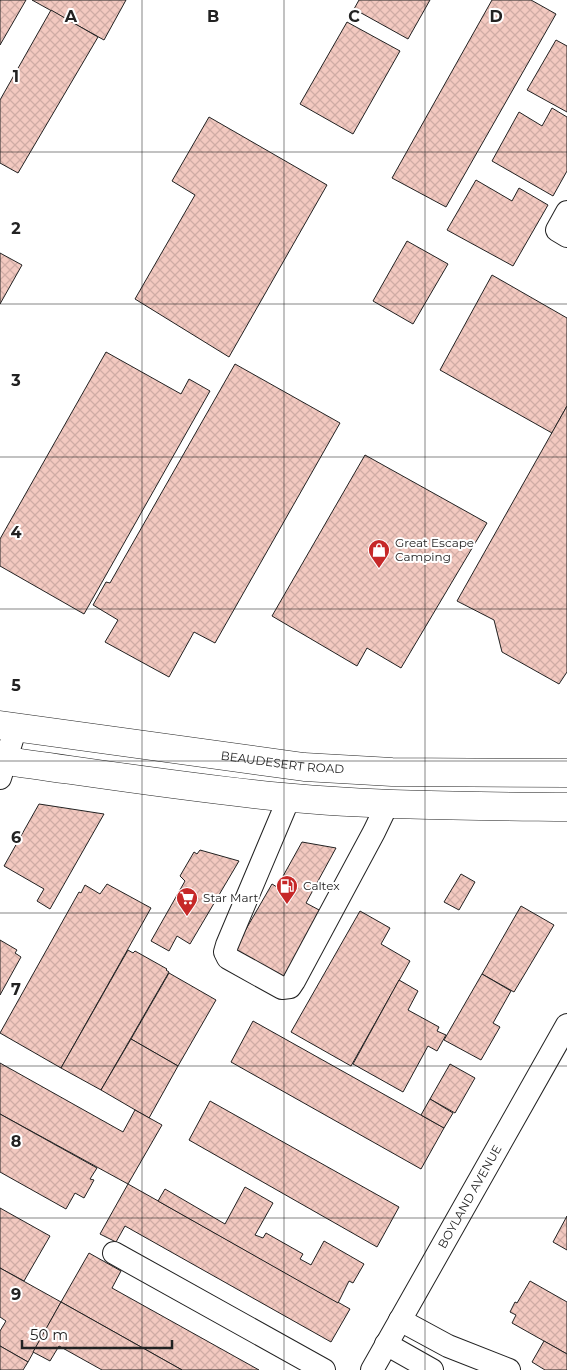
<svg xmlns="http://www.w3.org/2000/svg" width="567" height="1370" viewBox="0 0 567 1370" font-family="Montserrat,sans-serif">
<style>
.building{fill:url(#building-cross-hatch);stroke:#222}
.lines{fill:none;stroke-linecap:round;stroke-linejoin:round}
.minor-casing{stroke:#222;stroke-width:24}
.highway-casing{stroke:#222;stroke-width:29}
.minor{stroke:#fff;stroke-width:22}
.highway{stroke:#fff;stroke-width:28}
.grid{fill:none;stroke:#222;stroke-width:1;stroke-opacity:0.55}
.labels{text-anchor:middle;stroke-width:4;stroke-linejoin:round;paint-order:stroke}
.poi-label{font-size:12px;fill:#222;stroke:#fff;text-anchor:start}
.street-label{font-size:12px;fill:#222;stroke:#fff}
.grid-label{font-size:16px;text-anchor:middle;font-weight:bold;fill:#222;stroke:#fff;stroke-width:4;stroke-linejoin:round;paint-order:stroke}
</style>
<defs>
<pattern id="building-cross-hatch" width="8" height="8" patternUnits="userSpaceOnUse" patternTransform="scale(1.25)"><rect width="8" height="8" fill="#f3c9c0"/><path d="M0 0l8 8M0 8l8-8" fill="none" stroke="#d0aca5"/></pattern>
</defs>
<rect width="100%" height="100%" fill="#fff"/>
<g class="building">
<path d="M0,0H26L0,45Z"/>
<path d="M32,0H126L104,40Z"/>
<path d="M359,0H430L408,39L354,9Z"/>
<path d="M492,0H531L556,14L446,207L392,178Z"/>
<path d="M51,10L98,37L18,173L0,163V100Z"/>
<path d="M347,22L400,51L353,134L300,104Z"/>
<path d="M556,40L567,46V112L527,90Z"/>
<path d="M552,108L567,117V171L553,196L492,161L519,112L542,126Z"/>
<path d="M209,117L327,185L229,357L135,299L195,195L172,181Z"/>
<path d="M476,180L512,201L519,188L548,205L513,266L447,230Z"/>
<path d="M407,241L448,264L413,324L373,301Z"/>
<path d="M0,253L22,265L0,304Z"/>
<path d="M492,275L567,318V406L552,433L440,370Z"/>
<path d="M106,352L181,394L189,379L210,391L84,614L0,566V539Z"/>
<path d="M235,364L340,423L215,643L194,632L169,677L105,642L118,620L93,605L106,582L110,583Z"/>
<path d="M567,406V672L559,684L502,652L494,620L457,601Z"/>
<path d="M365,455L487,523L401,668L367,648L357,666L272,616Z"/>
<path d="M39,804L104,814L50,909L37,901L44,889L4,866Z"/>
<path d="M302,842L336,848L306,903L321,911L283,978L234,950L272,884L277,887Z"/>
<path d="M200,850L239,861L190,944L177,936L169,951L151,941L185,881L180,876L194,852L197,854Z"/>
<path d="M461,874L475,882L459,910L444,902Z"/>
<path d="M107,884L151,908L61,1068L0,1033L79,892L81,893L85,885L100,894Z"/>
<path d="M521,906L554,925L514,992L482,974Z"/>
<path d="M360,911L390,928L381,944L410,961L351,1066L291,1032Z"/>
<path d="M0,940L17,950L15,953L21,957L0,995Z"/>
<path d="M128,950L133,953L135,951L167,969L166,970L169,972L101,1090L61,1068Z"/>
<path d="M169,973L216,1000L178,1066L131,1039Z"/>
<path d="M482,974L511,991L493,1023L500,1027L481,1060L444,1040Z"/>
<path d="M399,980L418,991L408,1010L439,1027L437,1031L446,1035L437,1051L428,1046L403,1092L353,1064Z"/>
<path d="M253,1021L444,1128L421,1169L231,1062Z"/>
<path d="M131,1039L178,1066L149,1118L101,1090Z"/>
<path d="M0,1063L123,1132L135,1110L162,1125L128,1184L0,1114Z"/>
<path d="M450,1064L475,1078L455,1113L430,1099Z"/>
<path d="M430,1099L453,1113L444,1128L421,1115Z"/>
<path d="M210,1101L399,1207L377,1247L189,1140Z"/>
<path d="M0,1114L97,1168L90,1179L94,1180L84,1198L75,1193L66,1209L0,1172Z"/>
<path d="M128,1184L350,1309L331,1342L125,1226L116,1242L100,1234Z"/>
<path d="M245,1187L273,1203L255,1235L263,1238L266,1233L303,1254L300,1259L311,1265L324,1241L364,1264L353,1283L349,1281L338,1303L158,1201L165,1189L225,1224Z"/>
<path d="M0,1208L50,1236L24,1281L0,1268Z"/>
<path d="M567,1216V1250L553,1242Z"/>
<path d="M89,1253L121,1271L112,1288L259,1370H182L61,1302Z"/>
<path d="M0,1268L61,1302L28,1362L0,1346V1331L6,1321L0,1317Z"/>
<path d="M530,1281L567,1302V1354L512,1323L516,1315L510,1312L515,1302L517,1303Z"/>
<path d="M61,1302L182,1370H102L59,1346L50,1361L33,1352Z"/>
<path d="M544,1341L567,1354V1370H545L532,1362Z"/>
<path d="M0,1346L28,1362L23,1370H0Z"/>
</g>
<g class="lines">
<g class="minor-casing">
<g id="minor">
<path d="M567,212L557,230L567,236"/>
<path d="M0,778L16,727"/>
<path d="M289,798L227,945L225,952L228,958L282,988L290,987L294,981L374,832L387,805"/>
<path d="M114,1253L324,1370"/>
<path d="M400,1320L448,1346L509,1370"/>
<path d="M386,1344L432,1370"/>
<path id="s1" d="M372,1370L567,1025"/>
</g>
</g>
<g class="highway-casing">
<g id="highway">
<path id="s2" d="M0,725L304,767L392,772L567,773"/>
<path d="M0,760C94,773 188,788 282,797C377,806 472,806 567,807"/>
</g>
</g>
<use href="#minor" class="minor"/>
<use href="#highway" class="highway"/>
</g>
<path class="grid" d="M142,0V1370M284,0V1370M425,0V1370M0,152H567M0,304H567M0,457H567M0,609H567M0,761H567M0,913H567M0,1066H567M0,1218H567"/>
<defs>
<g id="shop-pin" transform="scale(1.125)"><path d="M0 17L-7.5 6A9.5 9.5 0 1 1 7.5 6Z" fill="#c62828" stroke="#fff"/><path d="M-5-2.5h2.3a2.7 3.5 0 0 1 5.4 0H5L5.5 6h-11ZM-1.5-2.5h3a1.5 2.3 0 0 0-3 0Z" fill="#fff"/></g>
<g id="fuel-pin" transform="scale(1.125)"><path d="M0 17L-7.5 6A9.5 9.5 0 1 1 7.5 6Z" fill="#c62828" stroke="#fff"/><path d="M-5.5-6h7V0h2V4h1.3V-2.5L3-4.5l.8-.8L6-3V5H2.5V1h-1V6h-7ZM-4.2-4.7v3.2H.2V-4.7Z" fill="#fff"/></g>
<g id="supermarket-pin" transform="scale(1.125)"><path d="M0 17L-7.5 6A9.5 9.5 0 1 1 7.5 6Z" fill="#c62828" stroke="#fff"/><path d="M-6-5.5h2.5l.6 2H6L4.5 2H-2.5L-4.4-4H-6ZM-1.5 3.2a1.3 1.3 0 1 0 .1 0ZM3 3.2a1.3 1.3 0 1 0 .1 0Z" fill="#fff"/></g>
</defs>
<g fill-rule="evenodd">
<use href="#shop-pin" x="379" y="550"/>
<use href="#fuel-pin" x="287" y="886"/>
<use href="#supermarket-pin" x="187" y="898"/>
</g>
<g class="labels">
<g class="poi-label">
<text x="395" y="547">Great Escape<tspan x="395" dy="14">Camping</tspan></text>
<text x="303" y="890">Caltex</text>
<text x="203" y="902">Star Mart</text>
</g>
<g class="street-label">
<text dy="4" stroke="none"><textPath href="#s2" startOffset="285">BEAUDESERT ROAD</textPath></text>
<text dy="4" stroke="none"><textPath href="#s1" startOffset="199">BOYLAND AVENUE</textPath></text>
</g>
</g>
<g class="grid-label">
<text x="71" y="22">A</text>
<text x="213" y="22">B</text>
<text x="354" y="22">C</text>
<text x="496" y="22">D</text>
<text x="16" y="82">1</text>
<text x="16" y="234">2</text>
<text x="16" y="386">3</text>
<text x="16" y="538">4</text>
<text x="16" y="691">5</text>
<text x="16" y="843">6</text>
<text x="16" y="995">7</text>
<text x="16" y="1147">8</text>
<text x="16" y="1300">9</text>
</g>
<path d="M22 1340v8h150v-8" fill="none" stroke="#222222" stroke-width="2.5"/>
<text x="30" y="1340" font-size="15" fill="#222222" stroke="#ffffff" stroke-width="4" paint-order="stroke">50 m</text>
</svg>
